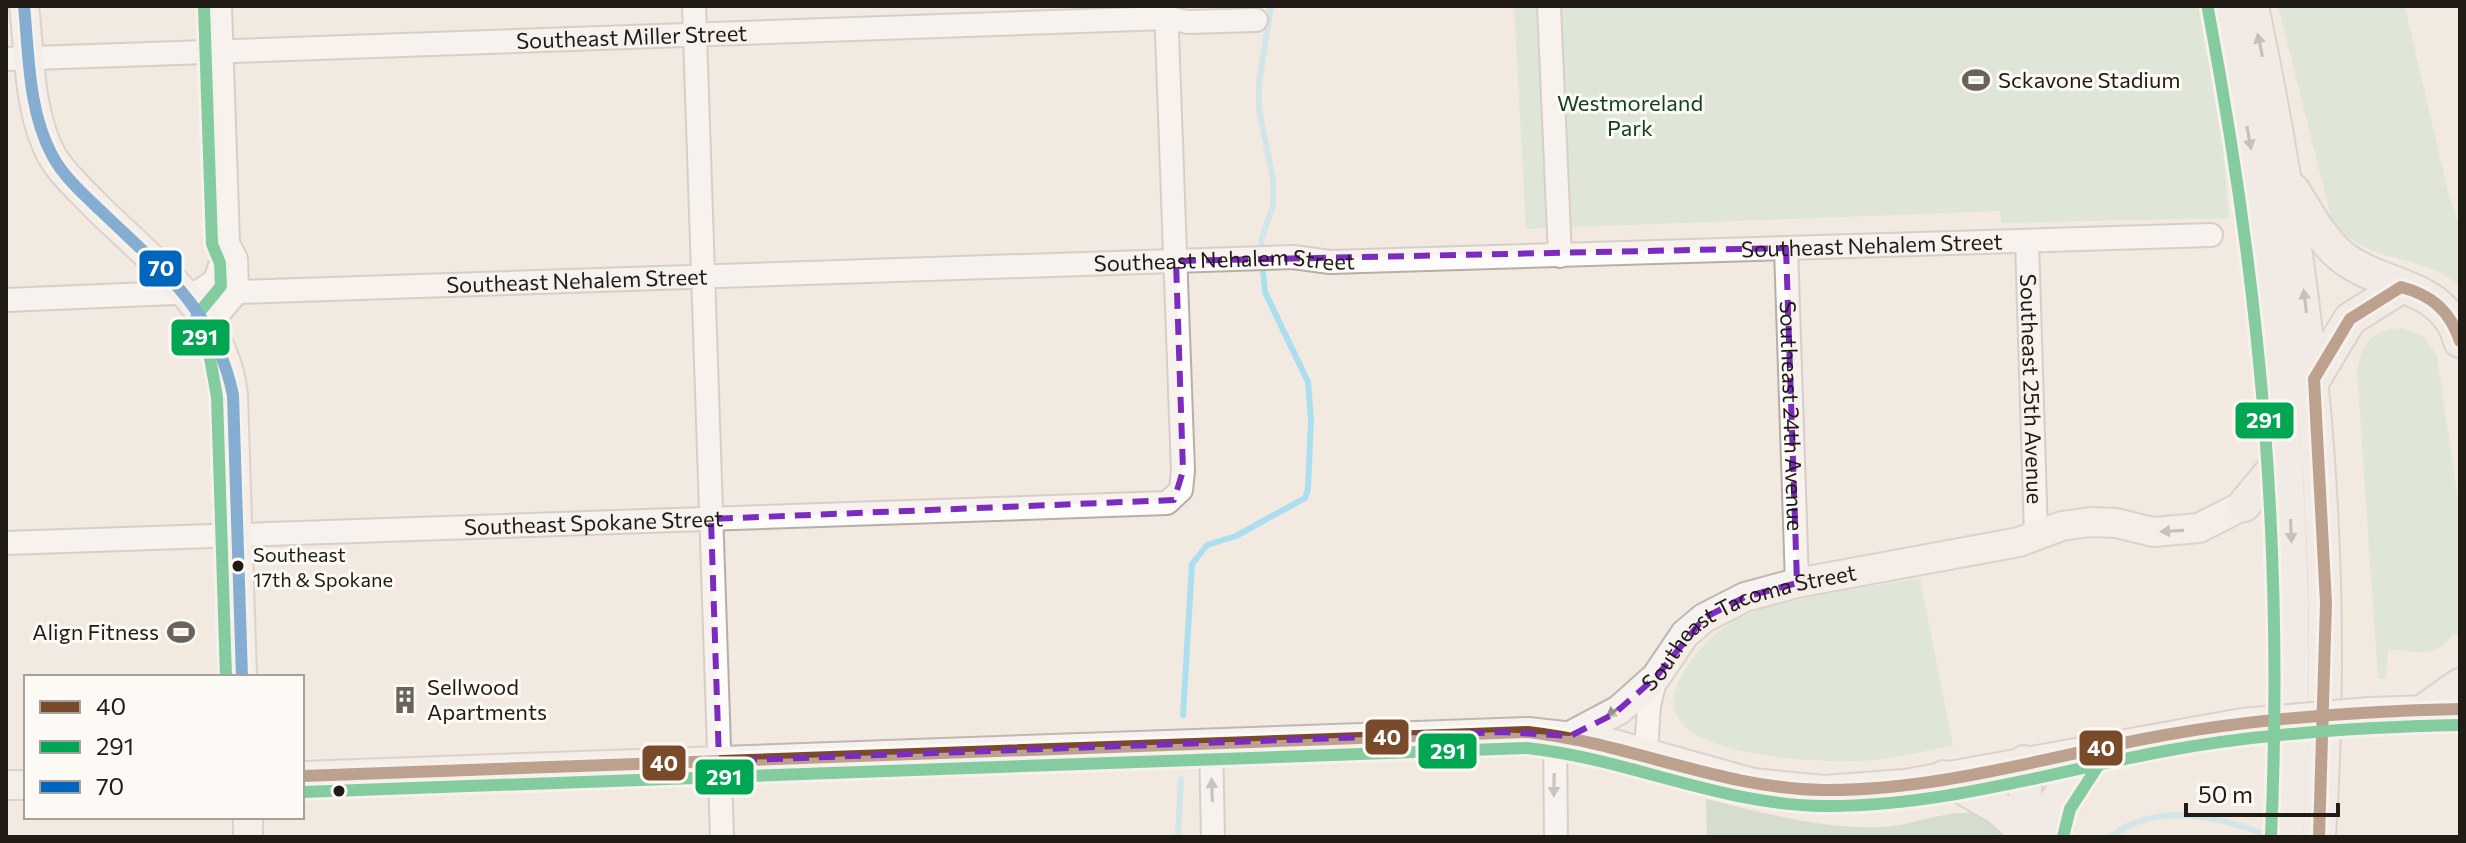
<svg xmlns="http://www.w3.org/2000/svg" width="2466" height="843" viewBox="0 0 2466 843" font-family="Commissioner,sans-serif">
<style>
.green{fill:#c9e3c9}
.forest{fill:#b1ceb2}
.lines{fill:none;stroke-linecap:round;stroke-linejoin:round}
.stream{stroke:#abdff0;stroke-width:6}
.minor-casing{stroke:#b5afa7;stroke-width:26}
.major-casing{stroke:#c0b7b0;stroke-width:32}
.highway-casing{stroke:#c0b7b0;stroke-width:36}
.minor{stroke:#fdfcfa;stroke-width:22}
.major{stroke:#f5f2ef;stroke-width:28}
.highway{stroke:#f1ebe7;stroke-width:32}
.major-bridge-casing{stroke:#c0b7b0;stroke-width:32;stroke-linecap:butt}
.major-bridge{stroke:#f5f2ef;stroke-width:28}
.bus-1-casing{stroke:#fdfaf6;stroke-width:18}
.bus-2-casing{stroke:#fdfaf6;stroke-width:18}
.bus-3-casing{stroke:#fdfaf6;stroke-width:18}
.bus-1{stroke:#7a4b2a;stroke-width:12}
.bus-2{stroke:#00a651;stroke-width:12}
.bus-3{stroke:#0065bd;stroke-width:12}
.oneway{fill:#938d88}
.oneway2{fill:#95918d}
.oneway3{fill:#9a9793}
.marked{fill:none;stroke:#7b2cbf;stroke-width:6;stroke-dasharray:16 10;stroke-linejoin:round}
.bus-dot{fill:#201b15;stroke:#fdfaf6;stroke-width:3}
.labels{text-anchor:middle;stroke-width:6;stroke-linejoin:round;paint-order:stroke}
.bus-label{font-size:20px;fill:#201b15;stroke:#fdfaf6;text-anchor:start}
.street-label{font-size:22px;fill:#201b15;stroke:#fdfaf6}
.poi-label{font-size:22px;fill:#201b15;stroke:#fdfaf6;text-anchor:start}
.park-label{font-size:22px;fill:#134023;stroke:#fdfaf6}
.line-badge{stroke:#fdfaf6;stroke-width:3}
.badge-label{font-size:22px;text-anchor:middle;font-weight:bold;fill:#fff}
</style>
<rect width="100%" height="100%" fill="#f2eae1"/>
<g class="green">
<path d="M1514,6H2203L2218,79L2229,218L2001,223L2000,211L1526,229Z"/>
<path d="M2278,6L2405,7L2449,196L2460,227V286C2419,251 2369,267 2332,221Z"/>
<path d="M2402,328L2424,336L2437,356L2460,514V636L2453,633C2439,660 2415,651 2388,649L2386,679H2378L2357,372C2361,342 2372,330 2402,328Z"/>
<path d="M1920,578L1953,746C1927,750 1901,757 1875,760C1835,764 1649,761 1676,688C1687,661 1710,635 1735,620C1777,598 1871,587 1920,578Z"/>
</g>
<path class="forest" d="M1706,799C1765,813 1823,830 1884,827C1909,826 1953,808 1976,814C1989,817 1997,825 2003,837H1707Z"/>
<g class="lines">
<g class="stream">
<path d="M1183,715L1192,564L1207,545L1236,536L1305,498L1308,489L1311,419L1308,382L1265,292L1263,271L1261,241L1273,205V179L1259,109V83L1271,6"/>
<path d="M1178,837L1181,779"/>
<path d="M2110,837C2157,800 2222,817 2272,837"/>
</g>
<g class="minor-casing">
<g id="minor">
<path d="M694,6L722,837"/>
<path d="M1549,6L1560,256"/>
<path id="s1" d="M6,59L1167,18L1188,22L1256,20"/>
<path id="s2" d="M2027,241L2036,535"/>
<path id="s3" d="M1786,248L1797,583"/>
<path id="s4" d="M237,292L1293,257L1330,262L2211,235"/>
<path d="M6,300L198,292L215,280L228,243"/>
<path d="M210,324L237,292L236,259L228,243L220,6"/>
<path id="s5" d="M6,543L1167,503L1181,490L1183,471L1166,6"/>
<path d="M1555,733L1556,837"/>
<path d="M1211,743L1213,837"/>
<path d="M1646,752L1649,705L1656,677"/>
</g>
</g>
<g class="major-casing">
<g id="major">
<path d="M24,6C30,54 28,112 52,156C63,175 81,190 96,206C151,261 225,313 233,395L242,677"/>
<path d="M2369,712L2460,709"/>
<path id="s6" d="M1570,736L1619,710L1656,677L1685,634L1704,618L1745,597L1797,583L2019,542L2062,526L2090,522L2116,523L2153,532L2199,528L2244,505"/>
<path d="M302,776L1528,732L1599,740L1753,783L1824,790L1905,784L2242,723"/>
<path d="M6,785H26"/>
<path d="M248,817V837"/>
</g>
</g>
<g class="highway-casing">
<g id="highway">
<path d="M2224,6C2279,280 2305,557 2287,837"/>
<path d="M2252,6C2311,287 2338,549 2319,837"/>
<path d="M2293,190C2307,212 2320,238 2340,255C2380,289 2445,282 2460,341"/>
<path d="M2314,379L2350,319L2401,287"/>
<path d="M2244,505L2287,453"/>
<path d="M2426,709L2460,685"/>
<path d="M2024,762L2026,808L2039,837"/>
<path d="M1944,777L1998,808L2031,837"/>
<path d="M2046,837L2055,803L2089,749"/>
</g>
</g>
<use href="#minor" class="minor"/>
<use href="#major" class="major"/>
<use href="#highway" class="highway"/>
<g class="major-bridge-casing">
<path id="major-bridge" d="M2242,723L2369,712"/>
</g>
<use href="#major-bridge" class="major-bridge"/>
<g class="bus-1-casing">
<g id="bus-1">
<path d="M302,776L1528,732C1628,743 1723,789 1824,790C1940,791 2052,755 2165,735C2262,718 2361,711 2460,709"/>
<path d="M2319,837L2326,603L2314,379L2350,319L2401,287C2432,295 2450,311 2460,341"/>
</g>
</g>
<g class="bus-2-casing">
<g id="bus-2">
<path d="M204,7L212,244L220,263L221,286L197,315L194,324L210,358L217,397L226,677"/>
<path d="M2208,9C2261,291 2284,549 2271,836"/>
<path d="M303,792L1527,748C1628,759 1722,805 1824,806C1939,807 2052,772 2165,751C2262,733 2361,727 2460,725"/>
<path d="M2063,837L2070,809L2103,758"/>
</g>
</g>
<g class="bus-3-casing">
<path id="bus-3" d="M24,6C29,55 28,110 52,155C63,176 83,194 100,210C159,267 216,311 233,395L242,677"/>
</g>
<use href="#bus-1" class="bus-1"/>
<use href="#bus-2" class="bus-2"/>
<use href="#bus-3" class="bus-3"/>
</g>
<defs><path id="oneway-solid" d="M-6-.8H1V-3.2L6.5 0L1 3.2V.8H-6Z" transform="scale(2)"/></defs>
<g class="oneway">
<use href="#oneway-solid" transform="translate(2260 45) rotate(-102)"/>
<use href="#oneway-solid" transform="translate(2249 138) rotate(80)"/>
<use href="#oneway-solid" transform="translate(2305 301) rotate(-97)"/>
<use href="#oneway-solid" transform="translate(2291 531) rotate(88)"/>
</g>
<g class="oneway2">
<use href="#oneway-solid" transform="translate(2172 531) rotate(177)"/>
<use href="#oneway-solid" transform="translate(1616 710) rotate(145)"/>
</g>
<g class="oneway3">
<use href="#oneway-solid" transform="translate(1554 785) rotate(91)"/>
<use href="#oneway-solid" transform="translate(1212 790) rotate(-92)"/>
</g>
<path d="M0 0H2466V843H0ZM1786,248L1797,583L1745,597L1704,618L1656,677L1614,714L1570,736L1502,732L719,761L711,519L1174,500L1183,471L1176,261Z" fill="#f2eae1" fill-opacity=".55" fill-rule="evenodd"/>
<path class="marked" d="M1786,248L1797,583L1745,597L1704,618L1656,677L1614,714L1570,736L1502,732L719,761L711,519L1174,500L1183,471L1176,261Z"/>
<defs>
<g id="stadium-bare" transform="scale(2.16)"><path d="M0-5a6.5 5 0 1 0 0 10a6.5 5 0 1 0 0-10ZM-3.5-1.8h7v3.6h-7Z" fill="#6a635c" stroke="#fdfaf6" stroke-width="2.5" paint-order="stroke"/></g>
<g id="building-bare" transform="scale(2.16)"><path d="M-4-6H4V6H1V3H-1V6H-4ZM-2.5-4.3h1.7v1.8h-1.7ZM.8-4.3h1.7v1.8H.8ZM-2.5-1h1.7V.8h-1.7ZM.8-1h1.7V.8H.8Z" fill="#6a635c" stroke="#fdfaf6" stroke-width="2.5" paint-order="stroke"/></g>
</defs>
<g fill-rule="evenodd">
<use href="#stadium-bare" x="1976" y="80"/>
<use href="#stadium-bare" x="181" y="632"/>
<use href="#building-bare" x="405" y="700"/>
</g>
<g class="bus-dot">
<circle cx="238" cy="566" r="7"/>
<circle cx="339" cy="791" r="7"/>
</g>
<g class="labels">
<g class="bus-label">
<text x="253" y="562">Southeast<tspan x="253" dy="25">17th &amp; Spokane</tspan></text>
</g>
<g class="street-label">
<text dy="8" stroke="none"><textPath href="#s1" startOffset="626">Southeast Miller Street</textPath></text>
<text dy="8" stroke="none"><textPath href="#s4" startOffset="1636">Southeast Nehalem Street</textPath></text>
<text dy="8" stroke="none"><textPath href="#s4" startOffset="988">Southeast Nehalem Street</textPath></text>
<text dy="8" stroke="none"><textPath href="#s4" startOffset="340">Southeast Nehalem Street</textPath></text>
<text dy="8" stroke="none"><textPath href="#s2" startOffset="148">Southeast 25th Avenue</textPath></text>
<text dy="8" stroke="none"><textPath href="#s3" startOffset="168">Southeast 24th Avenue</textPath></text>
<text dy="8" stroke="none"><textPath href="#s5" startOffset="588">Southeast Spokane Street</textPath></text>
<text dy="8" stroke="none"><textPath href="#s6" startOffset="216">Southeast Tacoma Street</textPath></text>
</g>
<g class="poi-label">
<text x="1998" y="88">Sckavone Stadium</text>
<text x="159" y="640" text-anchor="end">Align Fitness</text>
<text x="427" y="695">Sellwood<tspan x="427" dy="25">Apartments</tspan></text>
</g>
<g class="park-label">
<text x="1630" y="111">Westmoreland<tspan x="1630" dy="25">Park</tspan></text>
</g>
</g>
<g class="line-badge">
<rect x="138" y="249" width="45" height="39" rx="8" fill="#0065bd"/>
<rect x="170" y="318" width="61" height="39" rx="8" fill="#00a651"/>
<rect x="2234" y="401" width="61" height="39" rx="8" fill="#00a651"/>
<rect x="1364" y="718" width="46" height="38" rx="8" fill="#7a4b2a"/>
<rect x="2078" y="729" width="46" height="38" rx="8" fill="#7a4b2a"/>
<rect x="1417" y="732" width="61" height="38" rx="8" fill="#00a651"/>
<rect x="641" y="744" width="46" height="38" rx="8" fill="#7a4b2a"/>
<rect x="694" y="758" width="61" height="38" rx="8" fill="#00a651"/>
</g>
<g class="badge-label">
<text x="161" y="276">70</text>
<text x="200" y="345">291</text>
<text x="2264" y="428">291</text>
<text x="1387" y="745">40</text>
<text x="2101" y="756">40</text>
<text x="1448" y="759">291</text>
<text x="664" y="771">40</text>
<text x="724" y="785">291</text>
</g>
<rect width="2466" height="843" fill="none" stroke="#201b15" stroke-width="16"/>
<rect x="24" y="675" width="280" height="144" fill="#fdfaf6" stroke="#a5a19c" stroke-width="2"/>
<rect x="40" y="701" width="40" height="12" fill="#7a4b2a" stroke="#a5a19c" stroke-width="2"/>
<text x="96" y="715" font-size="24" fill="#201b15">40</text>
<rect x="40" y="741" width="40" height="12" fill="#00a651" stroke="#a5a19c" stroke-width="2"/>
<text x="96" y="755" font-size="24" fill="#201b15">291</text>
<rect x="40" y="781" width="40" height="12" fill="#0065bd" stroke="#a5a19c" stroke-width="2"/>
<text x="96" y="795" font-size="24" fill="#201b15">70</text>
<path d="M2186 803v12h152v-12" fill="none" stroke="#201b15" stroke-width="4"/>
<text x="2198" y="803" font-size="24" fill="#201b15" stroke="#fdfaf6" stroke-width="6" paint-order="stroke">50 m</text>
</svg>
